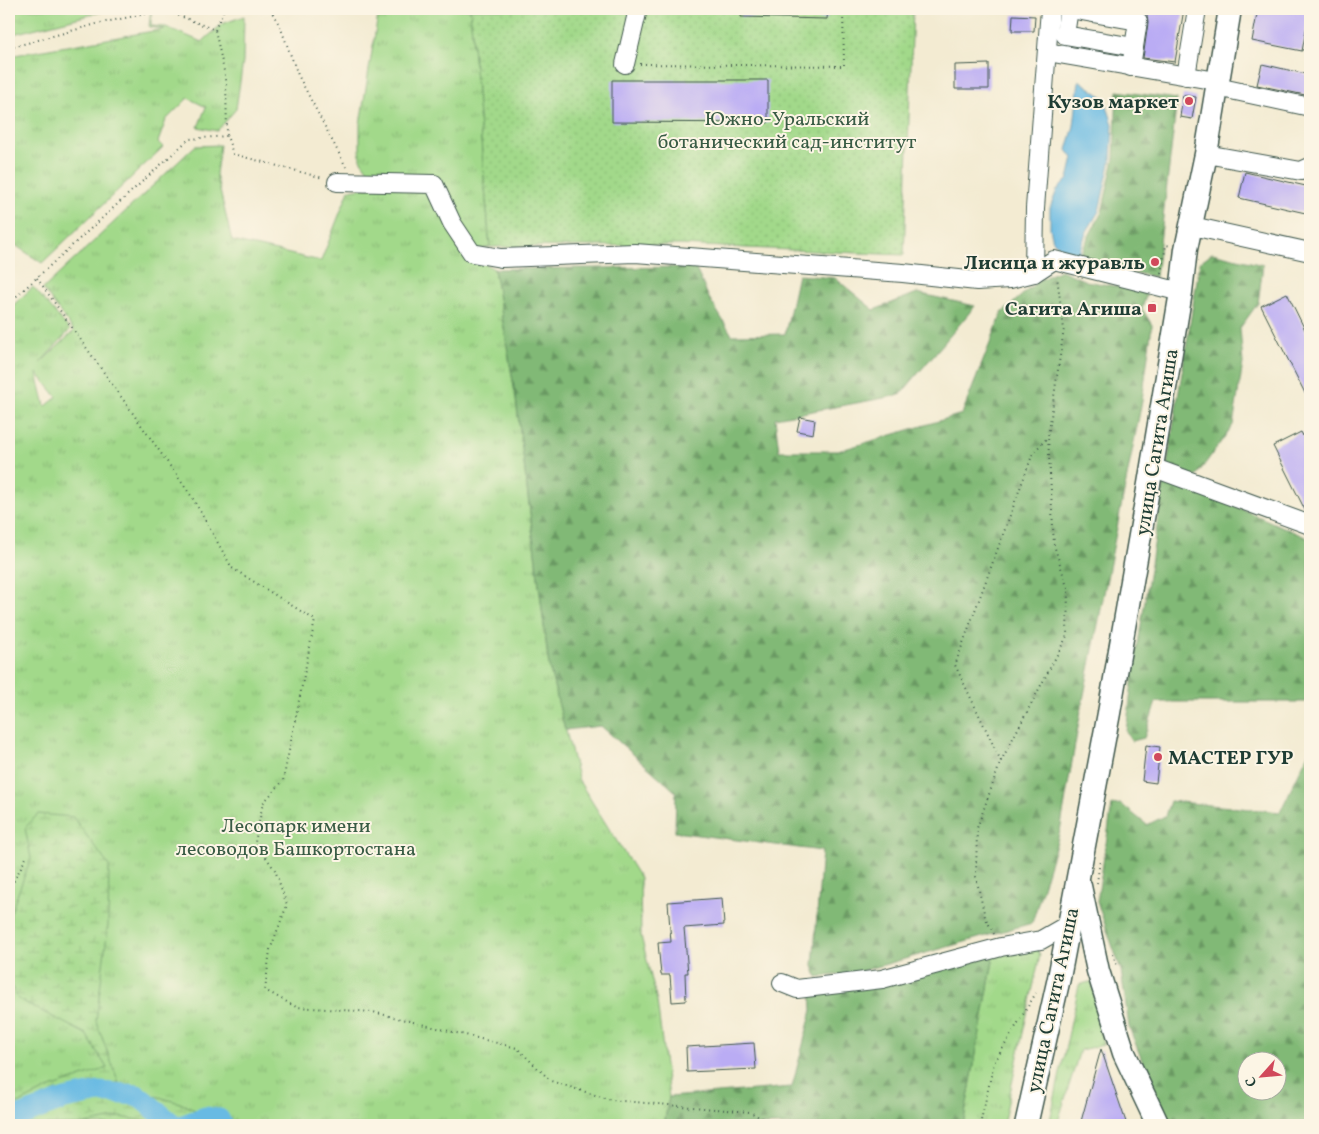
<svg xmlns="http://www.w3.org/2000/svg" width="1319" height="1134" viewBox="0 0 1319 1134" font-family="Vollkorn,serif">
<style>
.grass{fill:url(#grass-tufts);stroke:#608b5f;fill-rule:evenodd}
.forest{fill:url(#forest-firs);stroke:#507b55;fill-rule:evenodd}
.wetland{fill:url(#wetland-marsh);stroke:#608b5f}
.garden{fill:url(#garden-dots);stroke:#608b5f}
.water{fill:#67bae3;stroke:#437c8c}
.lines{fill:none;stroke-linecap:round;stroke-linejoin:round}
.river{stroke:#67bae3;stroke-width:21}
.building{fill:#baacf4}
.minor-casing{stroke:#3f574c;stroke-width:20}
.major-casing{stroke:#3f574c;stroke-width:25}
.path{stroke:#3f574c;stroke-width:2;stroke-dasharray:1 4;stroke-linecap:butt}
.minor{stroke:#fff;stroke-width:18}
.major{stroke:#fff;stroke-width:22}
.poi-dot{fill:#d1495b;stroke:#fcf5e5;stroke-width:2}
.labels{text-anchor:middle;stroke-width:4;stroke-linejoin:round;paint-order:stroke}
.poi-label{font-size:20px;font-weight:bold;fill:#1f3d34;stroke:#fcf5e5;text-anchor:end}
.park-label{font-size:20px;fill:#395c45;stroke:#fcf5e5}
.street-label{font-size:20px;fill:#1f3d34;stroke:#fcf5e5}
</style>
<defs>
<pattern id="grass-tufts" width="24" height="20" patternUnits="userSpaceOnUse" patternTransform="scale(1.25)"><rect width="24" height="20" fill="#a2d98a"/><path d="M3 7l-1-3M5 7V3M7 7l1-3M15 17l-1-3M17 17v-4M19 17l1-3" fill="none" stroke="#8bbb78"/></pattern>
<pattern id="forest-firs" width="22" height="20" patternUnits="userSpaceOnUse" patternTransform="scale(1.25)"><rect width="22" height="20" fill="#81b976"/><path d="M5 1l3.5 6h-7zM16 11l3.5 6h-7z" fill="#699862"/></pattern>
<pattern id="wetland-marsh" width="20" height="14" patternUnits="userSpaceOnUse" patternTransform="scale(1.25)"><rect width="20" height="14" fill="#a2d98a"/><path d="M1 5h8M5 5V1M11 12h8M15 12V8" fill="none" stroke="#8bbb78"/></pattern>
<pattern id="garden-dots" width="8" height="8" patternUnits="userSpaceOnUse" patternTransform="scale(1.25)"><rect width="8" height="8" fill="#a2d98a"/><path d="M2 2h.1M6 6h.1" fill="none" stroke="#8bbb78" stroke-width="1.8" stroke-linecap="round"/></pattern>
</defs>
<rect width="100%" height="100%" fill="#fcf5e5"/>
<filter id="ink" filterUnits="userSpaceOnUse"><feTurbulence type="fractalNoise" baseFrequency=".02" numOctaves="2"/><feDisplacementMap in="SourceGraphic" scale="10" xChannelSelector="R" yChannelSelector="G"/><feConvolveMatrix kernelMatrix="1 2 1 2 8 2 1 2 1" color-interpolation-filters="sRGB"/></filter>
<filter id="wash" filterUnits="userSpaceOnUse"><feTurbulence type="fractalNoise" baseFrequency=".0096" numOctaves="4" result="noise"/><feDisplacementMap in="SourceGraphic" scale="20" xChannelSelector="R" yChannelSelector="G"/><feGaussianBlur stdDeviation="1.12" result="paint"/><feColorMatrix in="noise" values="0 0 0 0 0 0 0 0 0 0 0 0 0 0 0 0 0 1.4 0 .05"/><feComposite in="paint" operator="in"/></filter>
<g filter="url(#wash)">
<rect width="100%" height="100%" fill="#f3ebd2"/>
<g class="grass">
<path d="M9,9H113L9,35Z"/>
<path d="M151,9V26L166,27L202,42L222,24L244,16L243,61L236,109L217,131L198,127L206,107L188,98L166,120L158,142L163,147L42,263L15,245L9,250V56L165,29L149,27Z"/>
<path d="M379,9H470L490,247L466,253L494,269L516,399L549,666L579,781L640,878L641,936L657,1001L669,1097L664,1125H9V309L33,287L70,330L40,363L74,331L43,289L195,146L220,145L216,174L232,241L321,261L349,190L437,178L369,172L360,159V124ZM37,373L57,397L46,406H45Z"/>
<path d="M1037,948L1040,955L1003,1125H963L993,961L988,954Z"/>
<path d="M1092,981L1103,1045L1080,1050L1057,1125H1049L1079,985Z"/>
</g>
<g class="forest">
<path d="M1117,91L1177,99L1156,277L1086,263L1080,255L1090,234L1102,212L1114,159Z"/>
<path d="M1212,253L1263,265L1258,303L1240,328L1243,363L1233,425L1189,486L1310,539V702H1156L1144,738L1132,741L1126,732L1133,674L1200,262Z"/>
<path d="M695,267L709,298L732,335L785,334L798,275L835,278L874,310L917,293L975,306L900,395L775,418L779,451H838L962,414L1002,313L1039,280L1061,270L1086,281L1147,292L1142,309L1152,325L1142,401L1081,710L1060,831L1032,923L855,973L817,977L813,965L822,851L675,832L676,792L601,726L565,730L549,666L516,399L494,269Z"/>
<path d="M1310,750V1125H1167L1129,1027L1121,970L1097,902L1112,805L1121,804L1147,825L1165,816L1170,801L1280,812ZM1246,1062H1276V1092H1246Z"/>
<path d="M988,954L993,961L963,1125H664L669,1097L792,1087L812,1010L811,992Z"/>
</g>
<path class="wetland" d="M38,814L73,817L109,866L108,926L96,1021L120,1086L180,1103L226,1125H162L158,1123L120,1117L80,1125H9V1108L48,1089L107,1068L86,1034L18,999L9,981L10,915L31,858L25,828Z"/>
<path class="garden" d="M470,9H913L904,255L680,245L490,247Z"/>
<path class="water" d="M1079,80L1104,98L1113,124L1111,159L1099,211L1087,231L1078,254L1065,251L1053,241L1050,228V208L1057,190L1068,179L1073,158L1067,150L1074,126Z"/>
<g class="lines">
<g class="river">
<path d="M9,1120L65,1099L99,1092L137,1095L174,1125"/>
<path d="M183,1125L205,1117L219,1119L222,1125"/>
</g>
</g>
<g id="blocks">
<g class="building">
<path d="M741,9H828L827,19L741,17Z"/>
<path d="M1148,9H1184L1175,62L1143,58L1148,23L1147,15Z"/>
<path d="M1258,9H1310L1302,51L1252,41Z"/>
<path d="M1013,15L1035,16L1034,31H1012Z"/>
<path d="M989,64V89H955V65Z"/>
<path d="M1262,64L1310,75V96L1257,85Z"/>
<path d="M612,80H768V123L612,122Z"/>
<path d="M1183,95L1196,97L1192,119L1180,117Z"/>
<path d="M1245,172L1310,187V214L1239,198Z"/>
<path d="M1287,293L1310,340V403L1261,306Z"/>
<path d="M800,417L815,420L813,434L797,431Z"/>
<path d="M1301,432L1303,436L1310,433V514L1306,512L1273,446Z"/>
<path d="M1146,745L1160,747L1156,783L1142,781Z"/>
<path d="M722,898L724,925L684,928L688,973H685L686,1001L672,1002L670,975H661L658,943L671,942L668,902Z"/>
<path d="M754,1043L756,1069L687,1072L686,1047Z"/>
<path d="M1101,1049L1127,1125H1080Z"/>
</g>
</g>
</g>
<g filter="url(#ink)">
<use href="#blocks" fill-opacity="0" stroke="#3f574c" stroke-width="1"/>
<g class="lines">
<g class="minor-casing">
<g id="minor">
<path d="M1069,9L1065,35L1134,47"/>
<path d="M1070,9L1138,21L1131,67"/>
<path d="M1047,52L1217,81"/>
<path d="M625,64L638,9"/>
<path d="M1186,76L1197,9"/>
<path d="M1217,87L1310,107"/>
<path d="M1206,154L1301,171L1310,167"/>
<path d="M337,182L434,184L452,223L472,253L501,258L635,253L903,273L977,281L1010,279L1034,273L1054,260L1181,292"/>
<path d="M1192,226L1310,252"/>
<path d="M1034,273L1035,208L1050,9"/>
<path d="M1160,470L1310,525"/>
<path d="M782,983L797,989L882,979L1001,947L1041,940L1069,924"/>
</g>
</g>
<g class="major-casing">
<g id="major">
<path d="M1080,886L1098,971L1124,1053L1158,1125"/>
<path d="M1026,1125L1059,978L1109,713L1149,484L1181,292L1186,249L1206,154L1230,9"/>
</g>
</g>
<g class="path">
<path d="M270,9L280,26L298,75L346,167"/>
<path d="M215,30L224,9"/>
<path d="M9,48L100,23L165,10L215,30L226,80L227,136L233,154L323,178"/>
<path d="M640,64L844,66L843,9"/>
<path d="M1161,273L1166,245L1171,246"/>
<path d="M37,278L192,497L232,568L315,620L283,781L263,803L255,842L275,870L287,905L270,950L265,990L296,1007L373,1012L517,1048L551,1081L611,1100L750,1112L774,1125"/>
<path d="M9,303L189,139L227,136"/>
<path d="M1152,308L1154,300"/>
<path d="M1001,761L955,665L1033,453L1048,437"/>
<path d="M1097,883L1100,860"/>
<path d="M9,890L27,856"/>
<path d="M994,934L985,917L976,877L977,828L1001,761L1067,636L1068,590L1054,545L1048,437L1064,329L1057,277"/>
<path d="M1113,954L1117,966"/>
<path d="M980,1125L994,1063L1036,993"/>
</g>
<use href="#minor" class="minor"/>
<use href="#major" class="major"/>
</g>
</g>
<g class="poi-dot">
<circle cx="1189" cy="101" r="5"/>
<circle cx="1155" cy="262" r="5"/>
<rect x="1147" y="303" width="10" height="10" rx="2.5"/>
<circle cx="1158" cy="757" r="5"/>
</g>
<g class="labels">
<g class="poi-label">
<text x="1179" y="108">Кузов маркет</text>
<text x="1145" y="269">Лисица и журавль</text>
<text x="1142" y="315">Сагита Агиша</text>
<text x="1168" y="764" text-anchor="start">МАСТЕР ГУР</text>
</g>
<g class="park-label">
<text x="787" y="125">Южно-Уральский<tspan x="787" dy="23">ботанический сад-институт</tspan></text>
<text x="296" y="832">Лесопарк имени<tspan x="296" dy="23">лесоводов Башкортостана</tspan></text>
</g>
<g class="street-label">
<text transform="translate(1156 442) rotate(-81)" y="7">улица Сагита Агиша</text>
<text transform="translate(1052 1000) rotate(-78)" y="7">улица Сагита Агиша</text>
</g>
</g>
<rect width="1319" height="1134" fill="none" stroke="#fcf5e5" stroke-width="30"/>
<g transform="translate(1262 1076) rotate(243)"><circle r="24" fill="#fcf5e5" stroke="#a4ab9e"/>
<path d="M0-4L9 19L0 12L-9 19Z" fill="#d1495b"/>
<text y="-8" font-size="14" font-weight="bold" text-anchor="middle" fill="#1f3d34">С</text>
</g>
</svg>
